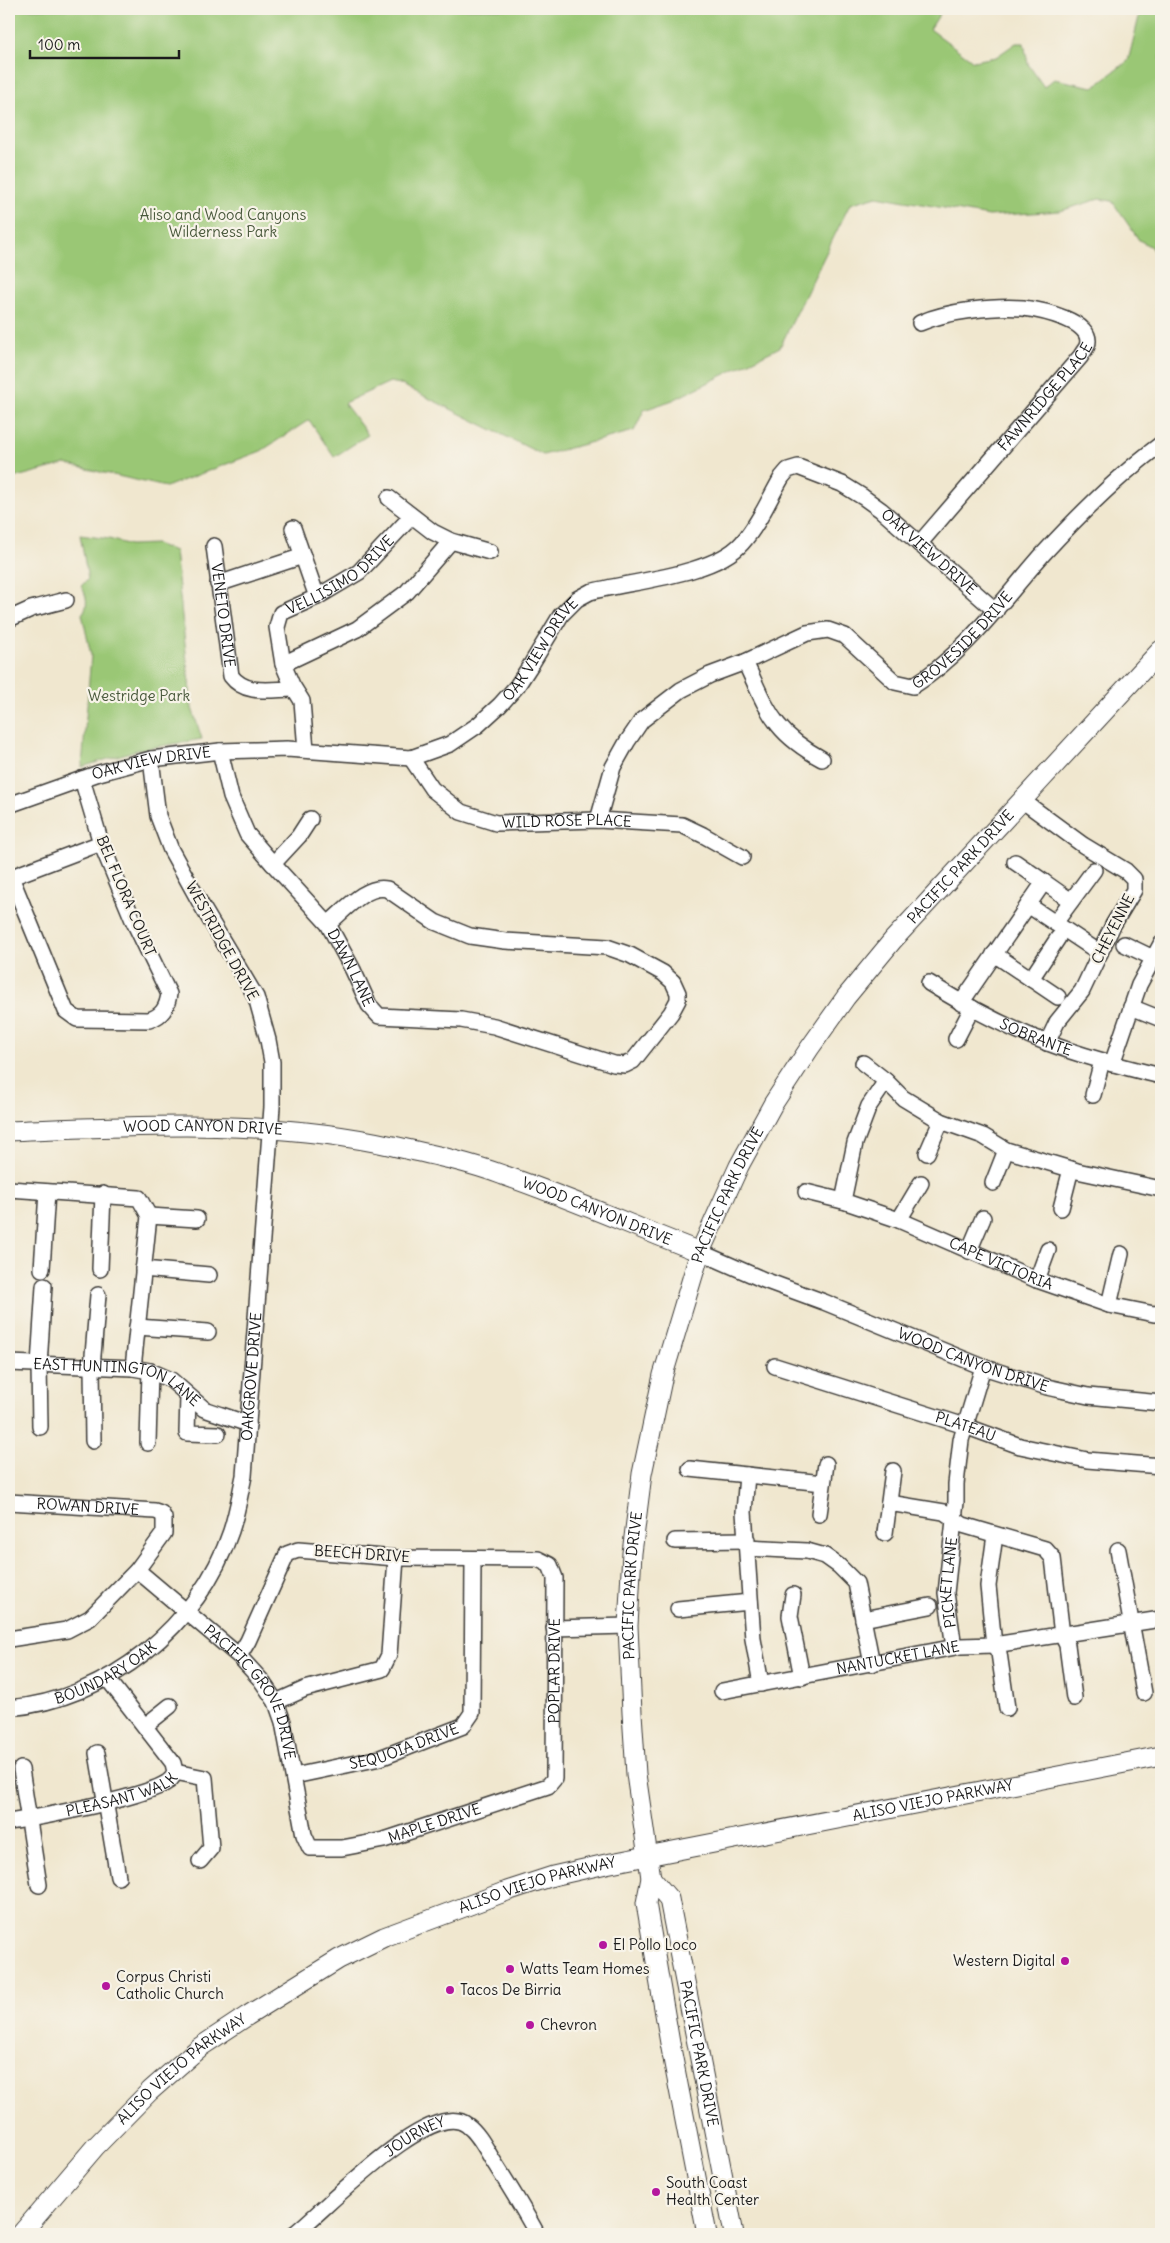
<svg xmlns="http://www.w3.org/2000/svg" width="1170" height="2243" viewBox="0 0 1170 2243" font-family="Delius,sans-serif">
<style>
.green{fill:#9ac775;stroke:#5b7248}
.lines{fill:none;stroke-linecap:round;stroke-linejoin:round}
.minor-casing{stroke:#3c3a37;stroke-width:18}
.major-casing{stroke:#3c3a37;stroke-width:21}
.minor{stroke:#fff;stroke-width:15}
.major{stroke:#fff;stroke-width:19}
.poi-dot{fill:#b5179e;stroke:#f7f3e8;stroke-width:2}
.labels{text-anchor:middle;stroke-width:4.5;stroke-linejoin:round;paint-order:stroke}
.park-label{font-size:15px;fill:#48583b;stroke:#f7f3e8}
.street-label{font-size:15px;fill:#1c1c1c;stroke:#f7f3e8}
.poi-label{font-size:15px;fill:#1c1c1c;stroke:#f7f3e8;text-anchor:start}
</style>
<rect width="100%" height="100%" fill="#f7f3e8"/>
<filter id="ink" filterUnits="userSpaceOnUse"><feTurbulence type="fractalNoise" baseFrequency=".02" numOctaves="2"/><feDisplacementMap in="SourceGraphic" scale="10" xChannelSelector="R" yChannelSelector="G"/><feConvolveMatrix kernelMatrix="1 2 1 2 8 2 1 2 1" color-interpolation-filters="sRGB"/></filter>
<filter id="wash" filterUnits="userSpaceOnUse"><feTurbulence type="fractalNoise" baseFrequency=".0096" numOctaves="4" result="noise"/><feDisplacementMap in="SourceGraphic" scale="20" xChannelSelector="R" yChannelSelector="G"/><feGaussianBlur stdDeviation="1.12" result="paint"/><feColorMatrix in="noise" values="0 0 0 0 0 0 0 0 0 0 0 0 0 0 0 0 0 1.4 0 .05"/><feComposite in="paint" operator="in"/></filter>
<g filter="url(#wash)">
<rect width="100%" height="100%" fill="#f0e7cf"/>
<g class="green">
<path d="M9,9H943L930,29L973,61L996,57L1016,43H1024L1028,64L1044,87L1054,79L1093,87L1128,61L1141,9H1161V265L1151,247L1139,240L1112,201L1099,199L1060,211L989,216L877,196L850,204L780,347L673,400L644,410L634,431L543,455L400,384L390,382L344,403L368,435L334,457L309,420L261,451L166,487L65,464L9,479Z"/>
<path d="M80,535L109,539L130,545L156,544L175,551L192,708L202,739L137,750L82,767L91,655L82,614C89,606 87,595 81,586L88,579Z"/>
</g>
</g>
<g filter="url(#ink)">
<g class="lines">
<g class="minor-casing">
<g id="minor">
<path d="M389,498L433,532L451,541L490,552"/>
<path d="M293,528L317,597"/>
<path id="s1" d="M919,544L1081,356C1082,353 1086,349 1087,346C1096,321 1040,310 1023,308C994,306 947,311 920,323"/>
<path id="s2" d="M214,546L231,676C246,696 272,689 294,689"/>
<path d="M218,584L303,556"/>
<path d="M9,619L31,609L66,600"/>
<path d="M745,662C768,710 772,732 822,759"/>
<path d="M283,664L357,629L407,592L451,541"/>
<path id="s3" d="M306,750L302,701L292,685L283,664L277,627L281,613L317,597L359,572L411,517"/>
<path id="s4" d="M220,751L231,797L247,834L273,864L328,924L353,970L369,1005L379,1016L461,1020L494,1026L614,1064L625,1065L633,1061L671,1013L678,1000V993L673,982L663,973L630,955L607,947L505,941L470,936L435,922L387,889C366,884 344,911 328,924"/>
<path id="s5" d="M411,758L432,789L461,812L496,823L598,820L682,825L703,835L742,857"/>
<path d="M1023,801L1083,845L1126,871L1134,879V890L1113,925L1082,991L1057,1022L1047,1043"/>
<path id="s6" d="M9,805L99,773L151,759L220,751L287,749L411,758L450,744L478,725L500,705L517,686L532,663L561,615L577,599L590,592C632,581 714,575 742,543C759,524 769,499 782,477L788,470L798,467L842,484L863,497L881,510L996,611"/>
<path id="s7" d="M598,820L613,767L627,742L642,720L681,690L710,675L745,662L807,633L828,630L845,636L895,682L913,686C965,654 1004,598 1044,553C1080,514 1119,475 1161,444"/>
<path d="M273,864L299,836L310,819"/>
<path d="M11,877L66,1011L77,1019L149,1020C162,1016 167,1008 169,994L133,920L101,843L82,779"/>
<path d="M9,878L101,843"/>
<path d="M1044,882L1071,901"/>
<path d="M1028,905L1100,953"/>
<path d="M1055,923L1094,870"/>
<path d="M1124,944L1149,956L1161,955"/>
<path d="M994,954L1058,997"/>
<path d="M1031,979L1058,938"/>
<path id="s8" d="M929,983C966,1006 1007,1028 1048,1043C1085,1057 1123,1067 1161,1076"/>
<path d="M961,1003L1044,882L1015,862"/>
<path d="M1131,1007L1161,1019"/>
<path d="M956,1039L972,1008"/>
<path d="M863,1063L886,1081"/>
<path d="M1112,1064L1139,985L1161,944"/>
<path d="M1093,1095L1102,1061"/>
<path d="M927,1153L941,1121"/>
<path d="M993,1183L1006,1150"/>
<path d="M9,1189L139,1198L149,1216L133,1368"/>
<path id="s9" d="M1161,1189L1077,1171L1006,1150L983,1136L941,1121L903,1098L886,1081L869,1106L855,1143L843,1201L899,1220L1037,1280L1109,1305L1154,1314L1161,1313"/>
<path d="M806,1192L843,1201"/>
<path d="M1061,1208L1071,1169"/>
<path d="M149,1216L197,1219"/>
<path d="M899,1220L921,1183"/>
<path d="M969,1251L983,1218"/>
<path id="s10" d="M700,1252L764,1280L824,1302L983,1367L1047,1387L1088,1396L1161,1403"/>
<path d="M42,1269L47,1192"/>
<path d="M100,1269L103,1194"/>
<path d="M143,1269L209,1275"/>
<path d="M1037,1280L1048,1250"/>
<path d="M1109,1305L1121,1254"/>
<path d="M137,1327L208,1332"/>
<path id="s11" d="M9,1363L133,1368L150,1371L171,1380L204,1409L248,1424"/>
<path id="s12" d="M775,1366L965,1426L1020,1446L1087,1460L1161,1466"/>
<path d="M188,1396L187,1433L218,1434"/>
<path d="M40,1427L39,1365L44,1286"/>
<path d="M93,1441L92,1367L98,1295"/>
<path d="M148,1443L150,1371"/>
<path d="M690,1469L823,1483"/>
<path d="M747,1475L744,1512L753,1639L761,1684"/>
<path id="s13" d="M9,1502L155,1511L161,1513L164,1518V1533L137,1570L90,1618L67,1630L9,1639"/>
<path d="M889,1503L944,1512L963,1525L1045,1549L1053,1558L1062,1635L1067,1645L1074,1698"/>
<path d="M819,1514L826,1464"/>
<path d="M885,1533L893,1471"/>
<path d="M995,1535L988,1586L994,1645L999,1653L1007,1708"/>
<path d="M675,1541L747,1540"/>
<path d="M747,1548L807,1551L825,1556L839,1566L856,1583L872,1664"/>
<path d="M1118,1550L1144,1693"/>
<path id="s14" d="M137,1570L239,1656L261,1680L276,1702L283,1722L304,1835L310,1848H342L384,1840L548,1786L554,1779L555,1578L550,1565L538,1559L396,1558L298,1550L287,1554L248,1641L239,1656"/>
<path d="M793,1595L790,1616L802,1677"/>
<path d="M678,1609L750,1602"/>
<path d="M863,1619L930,1606"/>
<path d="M554,1628L628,1626"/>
<path id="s15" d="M954,1647L946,1593L956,1502V1484L961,1440L983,1367"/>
<path id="s16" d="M722,1691L961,1646L994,1645L1161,1619"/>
<path d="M276,1702L305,1689L382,1669L389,1655L396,1558"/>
<path id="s17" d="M9,1708C108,1700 200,1625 231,1531C237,1513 240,1494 244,1476L272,1107V1062L268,1040L256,997L203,908L171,850L158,816L151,759"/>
<path d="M145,1726L170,1706"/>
<path d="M97,1753L118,1877"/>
<path d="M21,1769L39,1885"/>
<path d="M175,1772L205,1778L211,1848L200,1861"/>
<path id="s18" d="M294,1776L380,1758L463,1726L472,1713L473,1559"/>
<path id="s19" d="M9,1822C36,1818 156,1796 171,1779C173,1777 174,1774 175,1772L173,1763L107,1678"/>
<path id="s20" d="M294,2234C323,2212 431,2096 467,2125C478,2133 485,2147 492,2159C508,2184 523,2208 537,2234"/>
</g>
</g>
<g class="major-casing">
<g id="major">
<path id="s21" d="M9,1131C137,1126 266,1118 393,1146C430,1154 468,1162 503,1175C570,1198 635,1227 700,1252"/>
<path id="s22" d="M651,1878L669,1899L734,2234"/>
<path id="s23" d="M21,2234L95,2147L150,2091L200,2047L247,2016L339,1959L384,1937L507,1891L553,1876L606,1864L1161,1756"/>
<path id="s24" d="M707,2234L670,2043L646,1903L651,1878L636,1774L632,1713L628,1626L632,1553L642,1474L663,1375L700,1252L739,1166L773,1104L809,1049L846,997L893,940L1161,650"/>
</g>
</g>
<use href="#minor" class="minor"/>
<use href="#major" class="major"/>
</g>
</g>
<g class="poi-dot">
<circle cx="603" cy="1945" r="5"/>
<circle cx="1065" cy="1961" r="5"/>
<circle cx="510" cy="1969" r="5"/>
<circle cx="106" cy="1986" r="5"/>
<circle cx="450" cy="1990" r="5"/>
<circle cx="530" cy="2025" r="5"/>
<circle cx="656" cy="2192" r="5"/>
</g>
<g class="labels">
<g class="park-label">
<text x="223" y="220">Aliso and Wood Canyons<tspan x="223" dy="17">Wilderness Park</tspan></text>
<text x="139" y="701">Westridge Park</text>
</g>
<g class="street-label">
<text dy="5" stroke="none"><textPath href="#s1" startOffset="194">FAWNRIDGE PLACE</textPath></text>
<text dy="5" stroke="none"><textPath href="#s6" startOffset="1078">OAK VIEW DRIVE</textPath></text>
<text dy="5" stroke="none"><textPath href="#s3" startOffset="214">VELLISIMO DRIVE</textPath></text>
<text dy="5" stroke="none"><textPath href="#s2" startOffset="70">VENETO DRIVE</textPath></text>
<text dy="5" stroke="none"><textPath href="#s7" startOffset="491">GROVESIDE DRIVE</textPath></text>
<text dy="5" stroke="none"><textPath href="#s6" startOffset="584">OAK VIEW DRIVE</textPath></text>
<text dy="5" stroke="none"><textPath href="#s6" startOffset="149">OAK VIEW DRIVE</textPath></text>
<text dy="5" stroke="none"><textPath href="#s5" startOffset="182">WILD ROSE PLACE</textPath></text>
<text dy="5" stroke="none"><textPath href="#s24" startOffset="1466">PACIFIC PARK DRIVE</textPath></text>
<text transform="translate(126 896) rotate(67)" y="5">BEL FLORA COURT</text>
<text transform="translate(1113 929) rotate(-63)" y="5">CHEYENNE</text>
<text transform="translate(222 941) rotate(61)" y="5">WESTRIDGE DRIVE</text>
<text dy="5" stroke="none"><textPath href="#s4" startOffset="258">DAWN LANE</textPath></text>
<text dy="5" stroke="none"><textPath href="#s8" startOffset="120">SOBRANTE</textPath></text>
<text dy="5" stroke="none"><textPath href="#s21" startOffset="194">WOOD CANYON DRIVE</textPath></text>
<text dy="5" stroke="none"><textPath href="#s24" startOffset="1061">PACIFIC PARK DRIVE</textPath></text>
<text dy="5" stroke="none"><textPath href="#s21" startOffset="600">WOOD CANYON DRIVE</textPath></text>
<text dy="5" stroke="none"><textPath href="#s9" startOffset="599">CAPE VICTORIA</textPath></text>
<text dy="5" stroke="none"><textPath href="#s10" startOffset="294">WOOD CANYON DRIVE</textPath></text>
<text dy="5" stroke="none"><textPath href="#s17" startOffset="456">OAKGROVE DRIVE</textPath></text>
<text dy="5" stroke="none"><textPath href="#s11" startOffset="112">EAST HUNTINGTON LANE</textPath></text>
<text dy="5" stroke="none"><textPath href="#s12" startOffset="200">PLATEAU</textPath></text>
<text dy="5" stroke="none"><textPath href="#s13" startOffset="79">ROWAN DRIVE</textPath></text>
<text transform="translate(362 1554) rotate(4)" y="5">BEECH DRIVE</text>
<text dy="5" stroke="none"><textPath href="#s15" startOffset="65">PICKET LANE</textPath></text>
<text dy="5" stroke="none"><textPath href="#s24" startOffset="656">PACIFIC PARK DRIVE</textPath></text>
<text dy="5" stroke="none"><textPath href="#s16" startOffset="179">NANTUCKET LANE</textPath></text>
<text dy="5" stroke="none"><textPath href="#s17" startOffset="104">BOUNDARY OAK</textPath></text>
<text dy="5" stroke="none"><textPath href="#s14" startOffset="708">POPLAR DRIVE</textPath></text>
<text dy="5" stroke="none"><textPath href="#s14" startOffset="171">PACIFIC GROVE DRIVE</textPath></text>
<text dy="5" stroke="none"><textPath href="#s18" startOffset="114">SEQUOIA DRIVE</textPath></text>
<text dy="5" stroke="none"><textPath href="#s19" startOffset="116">PLEASANT WALK</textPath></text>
<text dy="5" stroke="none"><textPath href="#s23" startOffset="1041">ALISO VIEJO PARKWAY</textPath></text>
<text dy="5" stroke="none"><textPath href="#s14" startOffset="471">MAPLE DRIVE</textPath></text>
<text dy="5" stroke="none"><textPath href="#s23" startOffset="636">ALISO VIEJO PARKWAY</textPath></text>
<text dy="5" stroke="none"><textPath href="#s22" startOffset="185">PACIFIC PARK DRIVE</textPath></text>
<text dy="5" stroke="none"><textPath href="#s23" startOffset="231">ALISO VIEJO PARKWAY</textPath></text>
<text dy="5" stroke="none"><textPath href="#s20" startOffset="156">JOURNEY</textPath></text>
</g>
<g class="poi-label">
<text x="613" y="1950">El Pollo Loco</text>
<text x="1055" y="1966" text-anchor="end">Western Digital</text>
<text x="520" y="1974">Watts Team Homes</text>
<text x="116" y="1982">Corpus Christi<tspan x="116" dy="17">Catholic Church</tspan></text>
<text x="460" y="1995">Tacos De Birria</text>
<text x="540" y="2030">Chevron</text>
<text x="666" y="2188">South Coast<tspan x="666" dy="17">Health Center</tspan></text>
</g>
</g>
<rect width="1170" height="2243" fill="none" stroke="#f7f3e8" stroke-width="30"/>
<path d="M30 50v8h149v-8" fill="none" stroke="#1c1c1c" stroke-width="2.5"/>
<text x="38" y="50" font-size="15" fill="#1c1c1c" stroke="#f7f3e8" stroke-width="4" paint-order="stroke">100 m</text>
</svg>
